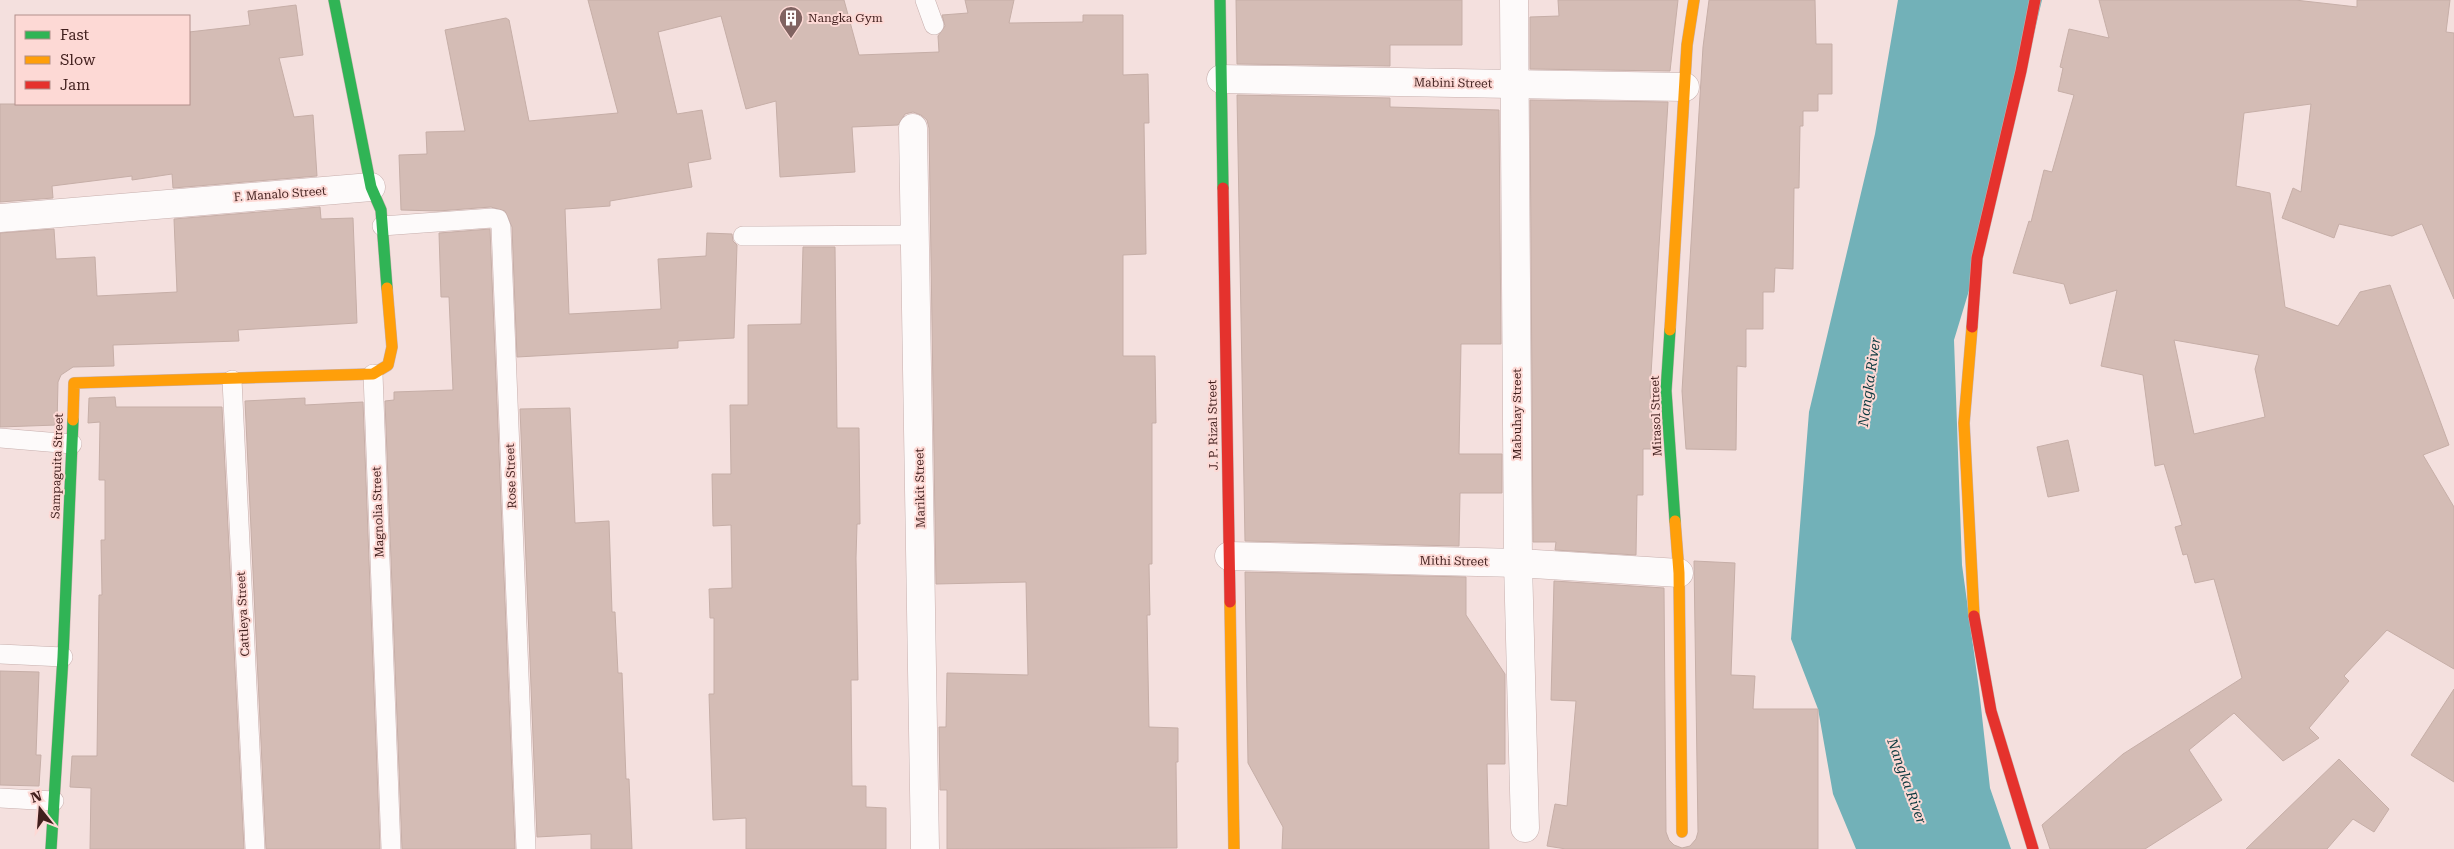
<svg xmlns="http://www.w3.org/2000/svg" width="2454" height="849" viewBox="0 0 2454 849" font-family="'Roboto Serif',serif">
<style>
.water{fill:#72b1b8}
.building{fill:#d4bcb5;stroke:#c6aea7;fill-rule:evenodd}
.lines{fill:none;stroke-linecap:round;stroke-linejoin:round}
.lane-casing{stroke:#c7afad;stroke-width:20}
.street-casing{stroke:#c7afad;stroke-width:29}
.fast-casing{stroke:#c7afad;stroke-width:12}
.slow-casing{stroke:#c7afad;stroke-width:12}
.jam-casing{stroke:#c7afad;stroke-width:12}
.lane{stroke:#fdfafa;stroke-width:19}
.street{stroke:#fdfafa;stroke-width:28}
.fast{stroke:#30b455;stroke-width:11}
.slow{stroke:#ff9f0a;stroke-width:11}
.jam{stroke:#e5322d;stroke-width:11}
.labels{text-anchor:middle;stroke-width:4;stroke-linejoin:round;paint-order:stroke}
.poi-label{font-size:12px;fill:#411f1d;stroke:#fdd9d5;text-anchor:start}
.street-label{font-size:12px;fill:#411f1d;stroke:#fdd9d5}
.water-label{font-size:14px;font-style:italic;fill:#0b393e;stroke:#fdd9d5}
</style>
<rect width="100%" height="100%" fill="#f4e0de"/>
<path class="water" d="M1898,0H2042L1988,228L1954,340L1962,565L1979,689L1990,788L2011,849H1856L1833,794L1818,709L1791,639L1809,412L1875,134Z"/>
<g class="building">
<path d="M588,0H844L859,55L939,52L938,36L945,26L942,15L968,13L965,0H1014L1009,23L1083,22V15H1123V75L1148,74L1149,123H1144L1146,254L1123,255V356H1155L1156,423H1152V564H1149L1150,615H1147L1149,727L1178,728V762H1176L1177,848L947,849V790H940L939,727H946L947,673L1028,675L1026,582L936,584L929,128L927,120L921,115L913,112L905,114L898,125L852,127L855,172L780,177L776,101L746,109L721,16L658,32L677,114L702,110L711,159L688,163L692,187L610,201V206L565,209L569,314L661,309L658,259L706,256L707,233L732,234L733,241L737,245L734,338L678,341V348L517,357L512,227L505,211L491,207L438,211L401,210L399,155L427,154L426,132L465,131L445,30L506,18L509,20L529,121L618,113Z"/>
<path d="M1236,0H1462V45H1390V66L1237,64Z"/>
<path d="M1558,0H1678L1670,71L1530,69V17L1559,16Z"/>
<path d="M1709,0H1815L1816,44H1832V94H1818V111H1803V126H1800L1799,188H1794L1793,269L1775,268L1774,292H1763V329H1746V367L1737,366L1736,450L1686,449L1682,391L1703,47Z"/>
<path d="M2099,0H2295L2357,7V0H2450L2446,32L2454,33V299L2422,224L2392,236L2339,224L2334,238L2282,218L2293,188L2301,192L2311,104L2244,113L2236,186L2270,193L2285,307L2338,326L2360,292L2390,285L2449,445L2423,455L2454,507V669L2387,630L2344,676L2349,681L2309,728L2319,738L2283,761L2234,713L2189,750L2222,800L2145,849H2050L2042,825L2123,754L2242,678L2214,579L2195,583L2187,554L2183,555L2175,527L2182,525L2164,464L2155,466L2143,375L2101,366L2117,290L2070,304L2064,284L2013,273L2029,221L2031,222L2044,170L2052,172L2074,95L2058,91L2063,68L2060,67L2069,29L2109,38ZM2174,340L2259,355L2255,369L2265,417L2194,434Z"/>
<path d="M296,5L303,55L279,58L294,117L313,115L317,176L173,188L172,174L132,180V176L52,186L53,198L0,202V104H189V32L250,25L248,11Z"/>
<path d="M1237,95L1390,98V107L1499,110L1501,344H1461L1459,454H1502V493H1460L1459,546L1245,541Z"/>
<path d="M1530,100L1668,102L1650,390L1654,449H1643V495H1637L1636,555L1555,550L1556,542H1533Z"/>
<path d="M320,207L321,219L353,218L357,323L238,330L239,341L113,345L114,366L73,367L61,375L58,382L57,425L0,427V233L54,229L56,259L95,257L97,296L177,292L174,219Z"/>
<path d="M490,229L515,849H402L385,401L394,400V392L453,390L449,297H441L439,233Z"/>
<path d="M803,247H835L837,428H859L860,524H857L856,558L858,680H851L852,786H866V807L886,808V849H746V818L713,820L709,694H714V618H710L709,589L732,588L731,525L713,526L712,474H731L730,405H748V325L801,324Z"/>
<path d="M115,397L116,407H222L244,849H90L91,788L70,787L72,756H97L99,595H102L101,540H105V480H99L100,422L88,423L89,398Z"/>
<path d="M305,398V405L363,402L380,849H266L245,401Z"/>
<path d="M570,408L575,523L609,521L612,612H615L618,673H622L626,779H629L632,849H591V834L537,837L520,409Z"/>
<path d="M2068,440L2079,491L2048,497L2037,447Z"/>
<path d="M1694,561L1735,563L1731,675L1755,676L1753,709H1818V849H1566L1547,846L1555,804L1567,806L1576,701L1551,700L1554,581L1664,588L1666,832L1669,840L1674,845L1682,848L1690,846L1696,839L1698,832Z"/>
<path d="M1245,572L1466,577V615L1505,674V764H1487L1489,849H1282L1283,827L1248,763Z"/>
<path d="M0,671L39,672L36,755H41L39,786L0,785Z"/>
<path d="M2454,689V782L2411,755Z"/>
<path d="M2339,759L2389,809L2374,832L2353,819L2327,849H2246Z"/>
</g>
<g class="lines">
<g class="lane-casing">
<g id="lane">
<path d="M925,0L934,25"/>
<path d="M382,226L492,218L498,219L501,227L526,849"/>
<path d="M743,236L916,235"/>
<path d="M373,374L391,849"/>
<path d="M232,380L255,849"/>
<path d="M0,438L72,444"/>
<path d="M0,654L63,657"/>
<path d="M0,798L54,801"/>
</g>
</g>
<g class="street-casing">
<g id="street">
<path d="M1514,0L1518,563L1525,828"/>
<path d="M1221,79L1685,87"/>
<path d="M913,128L925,849"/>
<path d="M0,218L371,187"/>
<path d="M1229,556L1518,563L1679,573"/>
</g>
</g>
<g class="fast-casing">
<g id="fast">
<path d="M334,0L371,187L381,210L387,288"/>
<path d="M1220,0L1223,188"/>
<path d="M1670,330L1666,391L1675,521"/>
<path d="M51,849L63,657L73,420"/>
</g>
</g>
<g class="slow-casing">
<g id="slow">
<path d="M1972,327L1964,423L1974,616"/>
<path d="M1670,330L1687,45L1694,0"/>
<path d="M73,420L74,383L373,374L388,365L392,347L387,288"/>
<path d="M1675,521L1679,573L1682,832"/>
<path d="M1230,602L1234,849"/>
</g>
</g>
<g class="jam-casing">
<g id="jam">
<path d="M1223,188L1230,602"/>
<path d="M1972,327L1977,258L2021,71L2035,0"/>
<path d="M1974,616L1991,711L2033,849"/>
</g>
</g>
<use href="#lane" class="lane"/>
<use href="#street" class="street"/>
<use href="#fast" class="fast"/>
<use href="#slow" class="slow"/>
<use href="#jam" class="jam"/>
</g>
<defs>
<g id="building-pin" transform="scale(1.25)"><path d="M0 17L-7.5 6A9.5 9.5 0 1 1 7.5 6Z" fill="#806361" stroke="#fdd9d5"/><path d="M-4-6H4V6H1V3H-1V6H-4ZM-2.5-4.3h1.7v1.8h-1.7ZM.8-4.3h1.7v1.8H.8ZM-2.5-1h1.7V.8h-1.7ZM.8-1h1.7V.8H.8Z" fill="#fff"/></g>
</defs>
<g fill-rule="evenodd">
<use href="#building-pin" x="791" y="18"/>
</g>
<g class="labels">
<g class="poi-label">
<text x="808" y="22">Nangka Gym</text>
</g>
<g class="street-label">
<text transform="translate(1453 83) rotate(1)" y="4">Mabini Street</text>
<text transform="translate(280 194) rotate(-4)" y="4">F. Manalo Street</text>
<text transform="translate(1517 414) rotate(-90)" y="4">Mabuhay Street</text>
<text transform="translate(1656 416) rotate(-92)" y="4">Mirasol Street</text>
<text transform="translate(1213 425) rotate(-91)" y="4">J. P. Rizal Street</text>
<text transform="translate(57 466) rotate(-88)" y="4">Sampaguita Street</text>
<text transform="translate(511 476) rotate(-92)" y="4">Rose Street</text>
<text transform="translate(920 488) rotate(-91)" y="4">Marikit Street</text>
<text transform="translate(378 512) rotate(-92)" y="4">Magnolia Street</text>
<text transform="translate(1454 561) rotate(1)" y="4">Mithi Street</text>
<text transform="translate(243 614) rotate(-93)" y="4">Cattleya Street</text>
</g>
<g class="water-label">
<text transform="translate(1869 382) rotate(-82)" y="5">Nangka River</text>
<text transform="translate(1907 781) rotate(70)" y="5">Nangka River</text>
</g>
</g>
<rect x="15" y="15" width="175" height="90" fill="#fdd9d5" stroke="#b28f8b"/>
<rect x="25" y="31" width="25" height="8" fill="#30b455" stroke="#b28f8b"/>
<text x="60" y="40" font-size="15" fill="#411f1d">Fast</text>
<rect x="25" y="56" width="25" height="8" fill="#ff9f0a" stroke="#b28f8b"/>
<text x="60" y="65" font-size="15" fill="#411f1d">Slow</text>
<rect x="25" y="81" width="25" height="8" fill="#e5322d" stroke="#b28f8b"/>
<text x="60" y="90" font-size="15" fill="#411f1d">Jam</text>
<g transform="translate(40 809) rotate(343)" stroke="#fdd9d5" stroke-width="4" paint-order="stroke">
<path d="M0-4L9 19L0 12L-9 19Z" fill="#411f1d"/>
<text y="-8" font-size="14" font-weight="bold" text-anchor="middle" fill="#411f1d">N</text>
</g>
</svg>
